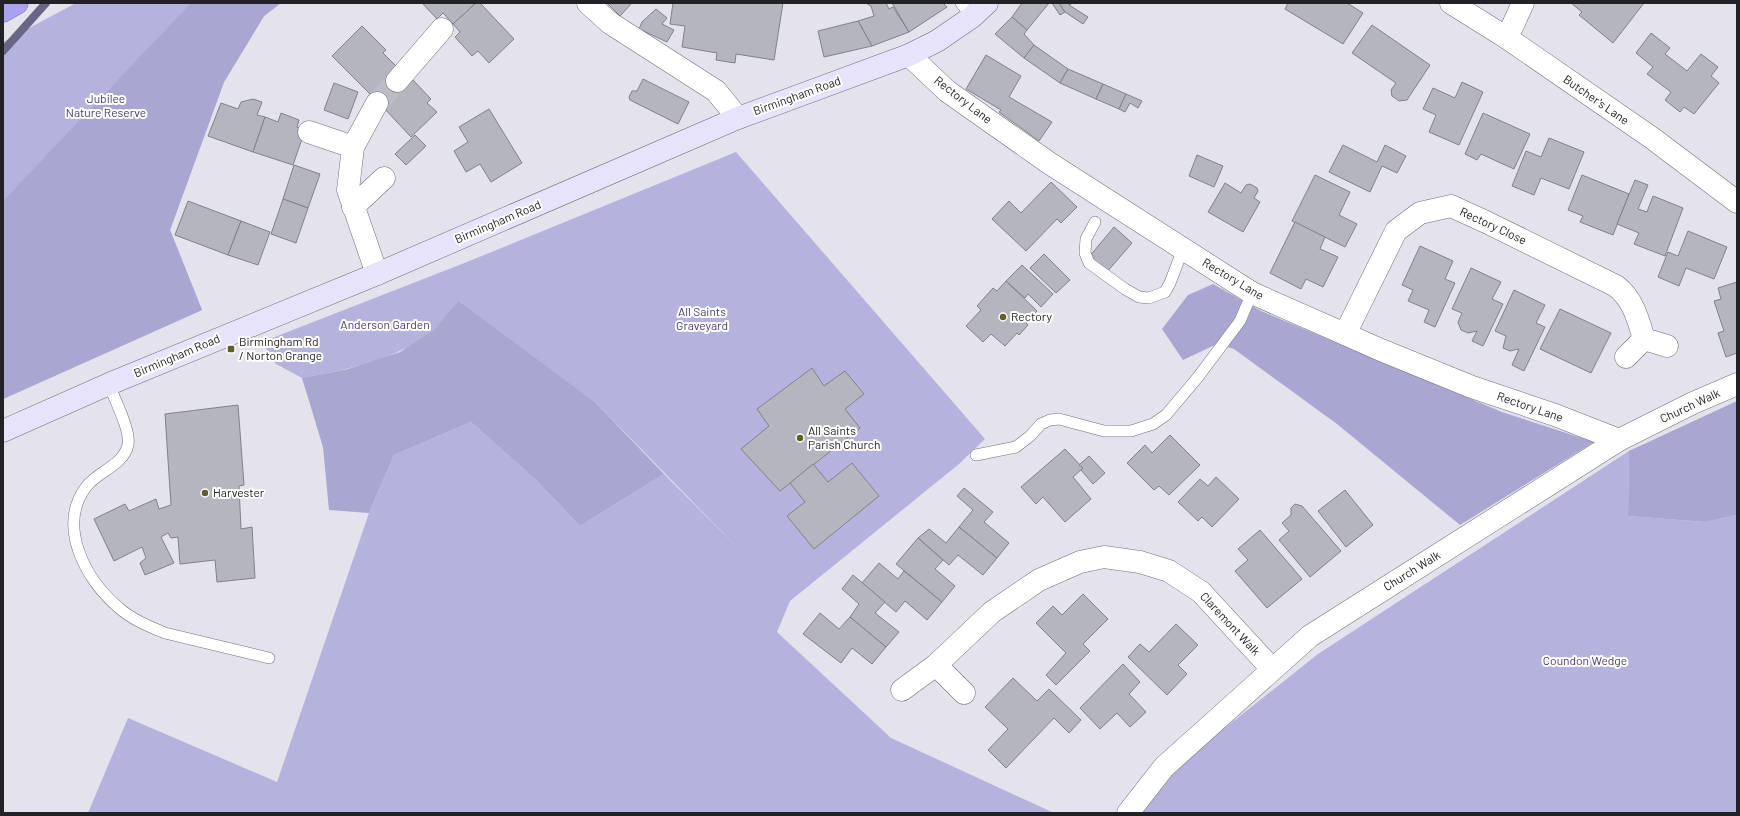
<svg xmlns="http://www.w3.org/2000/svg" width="1740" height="816" viewBox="0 0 1740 816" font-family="Barlow,sans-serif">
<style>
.green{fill:#b5b2dd}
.forest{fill:#a9a6d2}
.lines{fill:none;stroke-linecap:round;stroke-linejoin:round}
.stream{stroke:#686684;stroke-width:8}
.building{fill:#b5b5bf;stroke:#81818a}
.street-tunnel{stroke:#bcbcc5;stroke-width:22;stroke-dasharray:22 11;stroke-linecap:butt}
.lane-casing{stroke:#6f6f78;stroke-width:12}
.street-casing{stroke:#6f6f78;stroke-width:23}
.secondary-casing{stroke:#6f6f78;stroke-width:23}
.highway-casing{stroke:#7a75ab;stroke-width:23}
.lane{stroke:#fff;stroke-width:11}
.street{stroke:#fff;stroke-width:22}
.secondary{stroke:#e6e3fb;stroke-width:22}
.highway{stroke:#aaa1f3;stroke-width:22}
.poi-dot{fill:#61602d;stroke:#fff;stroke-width:1.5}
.labels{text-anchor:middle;stroke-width:4;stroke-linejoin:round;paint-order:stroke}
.street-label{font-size:12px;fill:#222226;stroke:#fff}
.park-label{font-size:12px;fill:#443b73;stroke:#fff}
.poi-label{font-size:12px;fill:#222226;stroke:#fff;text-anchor:start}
</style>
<rect width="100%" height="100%" fill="#e3e2ed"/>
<g class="green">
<path d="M76,3H281L264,16L224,82L170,230L202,310L3,399V42Z"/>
<path d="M736,152L985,439L959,464L790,601L777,632L891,738L1054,813H88L128,718L277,782L369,513L394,455L471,422L536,480L580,526L664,474L740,550L595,402L457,302C450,311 443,322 434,330C400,359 345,370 302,378L276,364L262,342L467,262Z"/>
<path d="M1629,451L1628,516L1705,522L1737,515V813H1142L1177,766L1318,654Z"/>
</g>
<g class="forest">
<path d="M191,3H281L264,16L224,82L170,230L202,310L3,399V201Z"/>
<path d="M1213,284L1261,311L1502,412L1594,442L1460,525L1337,424L1234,349L1217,344L1183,360L1162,329L1188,295Z"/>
<path d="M458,301L595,402L664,474L580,526L536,480L471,422L394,455L369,513L329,510L323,447L302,378L348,369L400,352L434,330Z"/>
<path d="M1737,401V515L1705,522L1628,516L1629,451Z"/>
</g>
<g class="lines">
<path class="stream" d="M3,51L46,3"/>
</g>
<g class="building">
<path d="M422,3H476L453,24L443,13L437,19Z"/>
<path d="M476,3H480L514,39L489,63L478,51L472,56L455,37L460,32L453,24Z"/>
<path d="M607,3H632L620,16Z"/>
<path d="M673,3H783L774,60L736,54L735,63L716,60L717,53L682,47L685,26L670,24Z"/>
<path d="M866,3H886L889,9L893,7L909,32L872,46L858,21L874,16L871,6Z"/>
<path d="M892,3H943L947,7L909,32Z"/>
<path d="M1022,3H1049L1027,30L1012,17Z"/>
<path d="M1052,3H1059L1065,12L1060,15Z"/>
<path d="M1059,3H1073L1069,5L1088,17L1083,24L1065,12Z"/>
<path d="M1288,3H1347L1363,13L1343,44L1285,9Z"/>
<path d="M1571,3H1644L1613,43L1579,15L1582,12Z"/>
<path d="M656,9L667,18L662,24L674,30L667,42L639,29L642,22Z"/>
<path d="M1012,17L1027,30L1024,34L1034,45L1024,58L995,34Z"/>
<path d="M858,21L872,46L824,57L818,31Z"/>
<path d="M1372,25L1430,65L1407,100L1399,101L1392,96L1391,90L1396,83L1352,53Z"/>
<path d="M362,26L386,50L383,53L398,68L403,87L383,107L332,56Z"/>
<path d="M1651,33L1670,48L1665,54L1687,71L1701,54L1718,67L1711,76L1719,83L1694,114L1684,107L1680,112L1665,100L1671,92L1647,74L1653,67L1636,53Z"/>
<path d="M1034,45L1068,69L1060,83L1024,58Z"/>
<path d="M986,55L1021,76L1009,97L1052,122L1039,141L999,112L1001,110L966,89Z"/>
<path d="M1068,69L1103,84L1096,99L1060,83Z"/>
<path d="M412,79L431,99L427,103L437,112L411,137L383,107Z"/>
<path d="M643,79L689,102L678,124L630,100L629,97L632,91H637Z"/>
<path d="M1462,82L1483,92L1459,145L1429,132L1436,115L1423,109L1433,88L1455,98Z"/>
<path d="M334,83L358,92L348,119L324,110Z"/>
<path d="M1103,84L1126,94L1119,109L1096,99Z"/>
<path d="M1126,94L1142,101L1138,108L1130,103L1125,112L1119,109Z"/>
<path d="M253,99L262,102L257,115L265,117L253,152L208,136L221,103L238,109L241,102Z"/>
<path d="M489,109L522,163L491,182L480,164L466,172L454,151L468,142L459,127Z"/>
<path d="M281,113L299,120L297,127L305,130L293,165L253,152L265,117L278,122Z"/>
<path d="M1483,113L1530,134L1514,169L1481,154L1477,160L1465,154Z"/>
<path d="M415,135L426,146L406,165L395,154Z"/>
<path d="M1549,138L1584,152L1569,189L1541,178L1534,195L1512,186L1526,151L1541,157Z"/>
<path d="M1343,145L1377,162L1385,145L1406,156L1397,173L1382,166L1370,192L1329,172Z"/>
<path d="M1197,155L1223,166L1214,187L1189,176Z"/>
<path d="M294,165L320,174L308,208L283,199Z"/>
<path d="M1315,175L1350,192L1339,215L1357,224L1345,247L1292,221Z"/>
<path d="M1582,175L1629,194L1613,235L1580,222L1583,216L1568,210Z"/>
<path d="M1635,180L1648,185L1638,209L1647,212L1653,196L1683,208L1665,256L1634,244L1639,233L1617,224Z"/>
<path d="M1051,182L1077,207L1061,223L1057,219L1026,251L992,219L1009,201L1021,213Z"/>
<path d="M1225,183L1241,193L1246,185L1250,184L1257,188L1258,191L1254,198L1260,202L1243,232L1208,212Z"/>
<path d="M283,199L308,208L296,243L271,234Z"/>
<path d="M188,201L241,221L228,255L175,235Z"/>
<path d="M241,221L270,232L258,265L228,255Z"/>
<path d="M1295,222L1325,237L1320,249L1338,257L1323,287L1306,279L1301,289L1270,273Z"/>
<path d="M1114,227L1132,243L1107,272L1089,257Z"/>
<path d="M1688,231L1727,247L1714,279L1686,268L1679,286L1658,277L1668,252L1678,256Z"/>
<path d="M1420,246L1453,261L1445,279L1455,283L1435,327L1424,322L1429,310L1408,301L1413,290L1402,285Z"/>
<path d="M1044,254L1070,280L1056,293L1030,268Z"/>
<path d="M1022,265L1053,294L1041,307L1028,294L1025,298L1006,281Z"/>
<path d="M1471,268L1501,282L1492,299L1503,304L1483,346L1472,341L1477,331L1468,333L1461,330L1458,322L1462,313L1452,309Z"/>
<path d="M1006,281L1037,311L1026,323L1028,325L1019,335L1017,333L1005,346L991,334L983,342L966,326L981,310L977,306L993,288L997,291Z"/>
<path d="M1737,282V353L1726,357L1718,333L1724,331L1714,301L1721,299L1718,288Z"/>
<path d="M1514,290L1545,305L1536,323L1545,327L1524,371L1512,365L1519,349L1510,351L1503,348L1506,336L1495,331Z"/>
<path d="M1560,309L1611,333L1591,373L1540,349Z"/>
<path d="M812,368L824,386L845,371L864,394L845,409L860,428L780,491L741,449L769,426L757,409Z"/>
<path d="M238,405L244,485L239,486L241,529L252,527L255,578L217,582L215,560L180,564L178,537L171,538L168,533L161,537L174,563L145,575L140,563L146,558L142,547L114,561L94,519L125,504L129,511L156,499L159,509L171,505L165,414Z"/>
<path d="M1170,435L1200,465L1169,495L1159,486L1154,490L1127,463L1145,445L1152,453Z"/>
<path d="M1065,449L1083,468L1073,477L1091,499L1065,522L1043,497L1036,504L1021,487Z"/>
<path d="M1089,456L1105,473L1093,484L1081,470L1083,468L1079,465Z"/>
<path d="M852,463L879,496L814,549L787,516L805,502L790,483L813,464L828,482Z"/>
<path d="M1216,477L1239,499L1212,527L1202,517L1198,521L1178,502L1200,479L1208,486Z"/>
<path d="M964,488L993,512L984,522L1009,543L997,558L959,527L973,510L957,496Z"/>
<path d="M1345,490L1373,525L1346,547L1318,511Z"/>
<path d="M1295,504L1302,506L1341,551L1310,577L1279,540L1289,531L1282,523L1291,515V508Z"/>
<path d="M959,527L997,558L983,575L958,555L949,565L918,538L929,529L946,543Z"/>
<path d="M1260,530L1302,579L1267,608L1235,571L1248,560L1238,549Z"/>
<path d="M918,538L943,560L935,569L955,586L942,602L896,564Z"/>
<path d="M879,563L898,579L904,571L942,602L927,620L905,601L896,612L862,583Z"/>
<path d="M853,575L885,602L875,613L899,632L886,647L850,617L859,604L842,589Z"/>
<path d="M1083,594L1108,619L1083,644L1090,651L1056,685L1046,675L1066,653L1036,623L1053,606L1062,615Z"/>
<path d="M820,613L839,629L850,617L886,647L872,664L852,648L841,663L803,634Z"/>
<path d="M1176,624L1198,645L1178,665L1187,674L1167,695L1128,657L1140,644L1149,652Z"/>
<path d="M1123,664L1140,682L1129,694L1146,712L1130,727L1117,713L1100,729L1080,708Z"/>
<path d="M1013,678L1037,701L1049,689L1081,720L1069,733L1054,718L1006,768L988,750L1008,729L985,707Z"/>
</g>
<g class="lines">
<path class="street-tunnel" d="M377,103L397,81"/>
<g class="lane-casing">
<g id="lane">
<path d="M961,3L972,17"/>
<path d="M1095,222L1086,239L1085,253L1089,263L1125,289L1139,297L1149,298L1165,292L1170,283L1183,249"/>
<path d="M109,384C114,399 131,430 128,445C123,466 98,471 86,487C57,526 85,579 118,607C131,619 148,626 165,633L269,658"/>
<path d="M976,455L1016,447L1030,436L1041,424L1050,420L1059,419L1104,431H1131L1153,424L1166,415L1198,377L1240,321L1252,293"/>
</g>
</g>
<g class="street-casing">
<g id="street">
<path d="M588,3L610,23L716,91L738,118"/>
<path d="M1451,3L1507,38L1652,138L1737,202"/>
<path d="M1507,38L1523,3"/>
<path d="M909,55L947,91L1049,163L1252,293L1381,350L1472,387L1555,415L1619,440"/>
<path d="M397,81L442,29"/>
<path d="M309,132L353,147"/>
<path d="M353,207L384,178"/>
<path d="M377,274L348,190L353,147L377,103"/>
<path d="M1345,334L1396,231L1420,213L1451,206L1486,222L1616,286C1633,299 1638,319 1644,339"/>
<path d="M1626,357L1644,339L1667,346"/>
<path d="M936,665L964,693"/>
<path d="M902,690L936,665L992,612L1039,580L1080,562L1104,557L1140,562L1169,571L1201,592L1272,669"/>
<path d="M1128,813L1164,767L1310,636L1619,440L1693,403L1737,384"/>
</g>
</g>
<g class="secondary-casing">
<path id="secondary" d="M3,431L109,384L377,274L738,118L909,55L937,41L972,17L987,3"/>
</g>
<g class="highway-casing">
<path id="highway" d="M3,11L17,3"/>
</g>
<use href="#lane" class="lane"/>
<use href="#street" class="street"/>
<use href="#secondary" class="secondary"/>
<use href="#highway" class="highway"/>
</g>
<g class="poi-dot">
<circle cx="1003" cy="317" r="4"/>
<rect x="227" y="345" width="8" height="8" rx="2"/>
<circle cx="800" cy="438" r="4"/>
<circle cx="205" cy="493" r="4"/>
</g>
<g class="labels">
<g class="street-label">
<text transform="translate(797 96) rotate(-20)" y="4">Birmingham Road</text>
<text transform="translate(963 100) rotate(38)" y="4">Rectory Lane</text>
<text transform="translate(1596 100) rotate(35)" y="4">Butcher's Lane</text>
<text transform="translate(498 222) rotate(-23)" y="4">Birmingham Road</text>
<text transform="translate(1493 226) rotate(25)" y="4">Rectory Close</text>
<text transform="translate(1233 279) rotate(31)" y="4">Rectory Lane</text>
<text transform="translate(177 356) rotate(-23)" y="4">Birmingham Road</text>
<text transform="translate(1690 406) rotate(-25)" y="4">Church Walk</text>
<text transform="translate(1530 407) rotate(19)" y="4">Rectory Lane</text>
<text transform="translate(1412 571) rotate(-32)" y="4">Church Walk</text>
<text transform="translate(1230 624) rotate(47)" y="4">Claremont Walk</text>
</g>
<g class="park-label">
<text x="106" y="103">Jubilee<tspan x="106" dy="14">Nature Reserve</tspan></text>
<text x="702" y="316">All Saints<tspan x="702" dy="14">Graveyard</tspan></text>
<text x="385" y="329">Anderson Garden</text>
<text x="1585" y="665">Coundon Wedge</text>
</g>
<g class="poi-label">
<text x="1011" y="321">Rectory</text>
<text x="239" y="346">Birmingham Rd<tspan x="239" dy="14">/ Norton Grange</tspan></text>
<text x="808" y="435">All Saints<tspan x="808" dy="14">Parish Church</tspan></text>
<text x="213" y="497">Harvester</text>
</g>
</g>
<rect width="1740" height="816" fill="none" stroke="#222226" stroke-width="8"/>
</svg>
